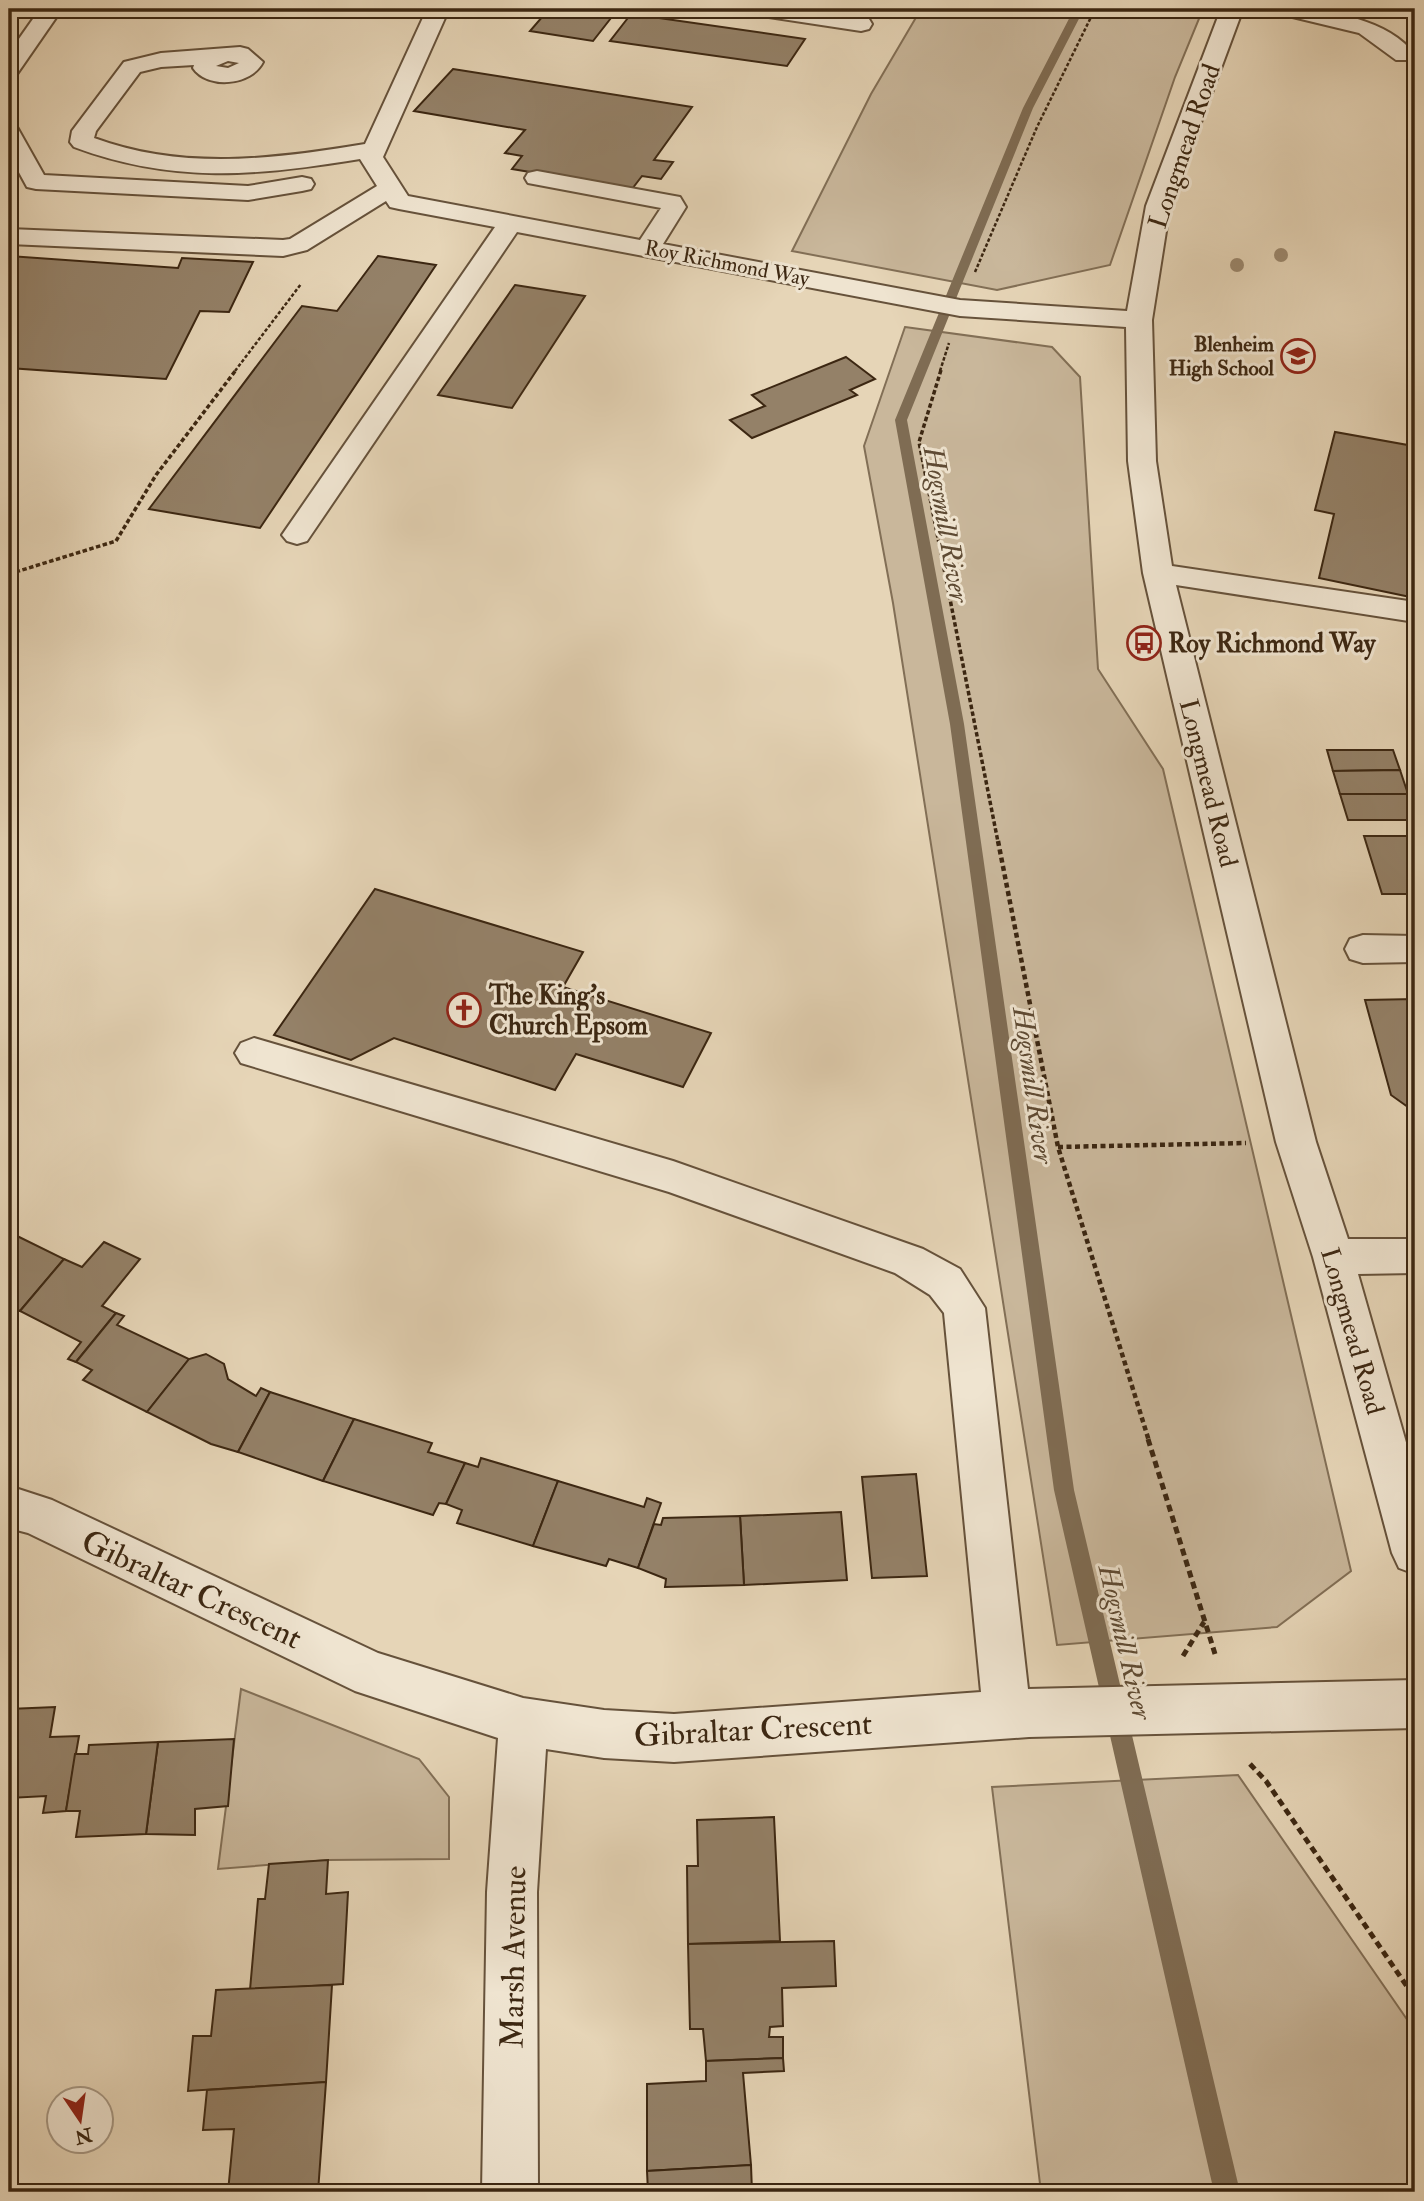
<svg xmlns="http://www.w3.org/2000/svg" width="1424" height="2201" viewBox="0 0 1424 2201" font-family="'IM FELL Double Pica',serif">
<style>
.green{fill:#c9b79b;stroke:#826f56;stroke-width:2}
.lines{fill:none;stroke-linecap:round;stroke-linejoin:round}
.stream{fill:#7f6c53;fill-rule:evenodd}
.building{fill:#948168;stroke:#3c2712;stroke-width:2}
.minor-casing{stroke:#66523b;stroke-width:4}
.path-far3{stroke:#3c2712;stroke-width:2.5;stroke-dasharray:3.5 2;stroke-linecap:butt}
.path-far2{stroke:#3c2712;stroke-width:3.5;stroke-dasharray:4.5 2.5;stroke-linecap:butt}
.path-far1{stroke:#3c2712;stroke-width:4.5;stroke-dasharray:5 3.5;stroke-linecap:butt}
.path{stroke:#3c2712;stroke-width:5;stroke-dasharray:7 4.5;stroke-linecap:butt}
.minor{fill:#efe4d0;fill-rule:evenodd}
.tree{fill:#9c896f}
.labels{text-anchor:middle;stroke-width:6;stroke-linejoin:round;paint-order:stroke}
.far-street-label{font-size:21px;fill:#3c2712;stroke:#efe4d0}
.far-poi-label{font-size:21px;font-weight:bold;fill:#3c2712;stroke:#efe4d0;text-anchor:end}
.street-label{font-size:26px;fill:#3c2712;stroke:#efe4d0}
.poi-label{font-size:26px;font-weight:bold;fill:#3c2712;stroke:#efe4d0;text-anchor:start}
.water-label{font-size:28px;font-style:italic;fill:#5e4a33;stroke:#efe4d0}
.near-street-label{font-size:32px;fill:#3c2712;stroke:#efe4d0}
</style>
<rect width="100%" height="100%" fill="#e6d5b7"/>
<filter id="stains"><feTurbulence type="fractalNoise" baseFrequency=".00286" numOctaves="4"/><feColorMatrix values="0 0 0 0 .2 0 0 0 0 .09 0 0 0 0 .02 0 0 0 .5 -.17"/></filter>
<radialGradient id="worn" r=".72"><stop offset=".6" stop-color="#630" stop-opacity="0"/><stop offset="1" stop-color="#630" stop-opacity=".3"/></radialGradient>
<g class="green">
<path d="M921,9H1203L1175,77L1110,265L997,290L792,251L871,94Z"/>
<path d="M905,327L1052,347L1080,377L1098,669L1163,769L1351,1571L1277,1627L1057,1645L893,603L864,446Z"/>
<path d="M241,1689L419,1759L449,1797V1859L328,1860L218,1869Z"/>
<path d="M1238,1775L1415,2031V2192H1041L992,1787Z"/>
</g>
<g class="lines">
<path class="stream" d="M1074,9H1084L1033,108L907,420L964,724L1074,1490L1240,2192H1214L1054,1490L950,724L895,420L1023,108Z"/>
</g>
<g class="building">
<path d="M170,9H338L334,16Z"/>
<path d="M549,9H618L593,41L530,31Z"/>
<path d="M631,14L805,39L787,66L610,41Z"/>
<path d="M453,69L692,107L654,160L673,162L661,179L642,176L632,189L512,169L522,156L505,153L525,130L414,111Z"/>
<path d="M9,256L178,268L182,258L253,262L229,312L200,311L166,379L9,368Z"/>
<path d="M378,256L436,265L260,528L149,509L302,306L337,311Z"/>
<path d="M515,285L585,296L512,408L438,395Z"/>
<path d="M846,357L875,379L850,390L857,395L752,438L730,420L765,406L752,395Z"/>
<path d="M1415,409V598L1319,578L1334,514L1315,510L1335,432L1408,445Z"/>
<path d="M1327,750H1393L1400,770L1333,771Z"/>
<path d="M1400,770L1408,794H1340L1333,771Z"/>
<path d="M1340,794H1409L1415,820H1348Z"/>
<path d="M1364,836H1415V894H1382Z"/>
<path d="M375,889L583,952L563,987L711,1033L683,1087L576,1054L555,1090L394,1038L351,1060L274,1035Z"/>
<path d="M1415,999V1112L1391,1095L1365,1000Z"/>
<path d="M9,1232L64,1259L20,1311L9,1306Z"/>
<path d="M104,1242L140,1259L102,1306L116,1313L76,1362L68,1359L81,1342L20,1311L64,1259L82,1267Z"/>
<path d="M116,1313L124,1316L117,1325L189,1359L147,1412L83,1380L92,1370L76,1362Z"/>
<path d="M206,1354L224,1364L228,1379L256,1396L261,1388L270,1392L238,1452L211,1444L147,1412L189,1359Z"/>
<path d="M270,1392L354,1419L323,1481L238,1452Z"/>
<path d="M354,1419L432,1443L428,1452L465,1463L446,1504L439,1503L433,1515L323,1481Z"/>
<path d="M481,1458L558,1481L533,1546L457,1523L462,1510L446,1504L465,1463L478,1467Z"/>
<path d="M916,1474L927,1576L872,1578L862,1477Z"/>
<path d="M558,1481L644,1507L647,1498L661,1503L638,1568L609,1559L606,1566L533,1546Z"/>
<path d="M841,1512L847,1580L744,1585L740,1516Z"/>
<path d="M740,1516L744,1585L665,1587L666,1579L638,1568L654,1524L661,1525L663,1518Z"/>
<path d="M55,1707L50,1737L79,1736L66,1811L43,1813L46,1796L9,1798V1709Z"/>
<path d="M234,1739L228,1806L195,1809V1835L146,1834L158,1742Z"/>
<path d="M158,1742L146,1834L76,1837L80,1811H66L75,1754H88L89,1745Z"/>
<path d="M774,1817L780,1941L688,1944L687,1866H698L697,1820Z"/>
<path d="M328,1860L326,1894L348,1892L343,1984L250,1990L258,1899H265L269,1864Z"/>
<path d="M834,1941L836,1986L782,1988L783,2026L770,2027L769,2037H783V2058L706,2061L703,2029H690L688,1944Z"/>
<path d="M332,1985L326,2082L188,2091L193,2036H211L216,1990Z"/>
<path d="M783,2058L784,2071L743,2073L751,2165L647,2171V2084L706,2081V2061Z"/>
<path d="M326,2082L318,2192H228L234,2129L203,2130L207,2090Z"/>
<path d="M751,2165L752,2192H648L647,2171Z"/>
</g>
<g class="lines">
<g class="minor-casing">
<g id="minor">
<path d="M40,9H62L17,74L9,76V53Z"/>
<path d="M427,9H449L383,157L408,196L640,240L661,208L528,183L525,178L528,173L537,171L680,197L686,207L663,244L960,300L1127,311L1146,206L1221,9H1243L1170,206L1152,320L1156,461L1172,566L1415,602V622L1176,585L1316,1142L1348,1239H1415V1273L1358,1274L1415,1474V1574L1399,1568L1392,1553L1313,1257L1276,1142L1143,573L1128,461L1126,327L960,316L517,232L307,541L297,544L287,541L282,535L495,227L399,209L390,207L386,201L307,250L283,256L9,244V229L283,240L290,239L377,186L360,159C257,176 173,184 74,147L70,142L72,131L124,62L161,53L240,47L248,49L263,62C252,85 208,90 193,68L194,65L161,67L140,72L96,131L94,138C183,171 274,159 365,144ZM228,61L239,63L228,68L216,66Z"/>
<path d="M745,9H800L861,17L869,19L872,24L869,29L861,31L756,15L748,14Z"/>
<path d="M1277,9C1319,7 1389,18 1415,55L1412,60H1396L1359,33L1280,14Z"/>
<path d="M9,125L17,127L44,175L248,186L302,177L311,179L314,184L311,189L302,191L248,200L36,189L27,187L9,154Z"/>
<path d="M1363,935L1415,936V962L1363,963L1350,959L1345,949L1350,939Z"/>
<path d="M254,1038L673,1161L923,1249L960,1269L985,1308L1028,1689L1415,1680V1728L1029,1737L674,1762L604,1758L546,1749L537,1892L538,2192H482L487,1892L498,1738L355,1691L28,1533L9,1528V1486L52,1500L378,1653L523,1698L604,1710L674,1714L981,1692L944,1313L930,1295L895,1273L669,1192L241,1063L235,1053L241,1043Z"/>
</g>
</g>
<g class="path-far3">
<path d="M975,272L1037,127L1095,9"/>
<path d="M235,371L301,284"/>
<path d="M940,371L949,343"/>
</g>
<g class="path-far2">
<path d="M941,370L919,442L998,842"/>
<path d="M9,574L116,541L156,475L236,370"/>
</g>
<g class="path-far1">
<path d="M998,841L1058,1147L1149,1441"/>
<path d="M1058,1147L1246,1143"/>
</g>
<g class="path">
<path d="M1148,1439L1215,1654"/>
<path d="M1183,1656L1204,1622"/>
<path d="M1250,1764L1266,1781L1415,1998"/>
</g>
<use href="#minor" class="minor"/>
</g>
<g class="tree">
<circle cx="1281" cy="255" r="7"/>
<circle cx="1237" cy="265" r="7"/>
</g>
<defs>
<g id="school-ring" transform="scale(1.75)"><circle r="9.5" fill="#efe4d0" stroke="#8f2418" stroke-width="1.5"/><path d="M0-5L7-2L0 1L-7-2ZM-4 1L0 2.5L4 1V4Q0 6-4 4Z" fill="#8f2418"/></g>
<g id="bus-ring" transform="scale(1.75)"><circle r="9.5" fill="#efe4d0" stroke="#8f2418" stroke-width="1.5"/><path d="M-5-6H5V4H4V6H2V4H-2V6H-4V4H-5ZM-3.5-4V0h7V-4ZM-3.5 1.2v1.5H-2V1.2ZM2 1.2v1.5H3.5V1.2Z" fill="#8f2418"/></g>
<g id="church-ring" transform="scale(1.75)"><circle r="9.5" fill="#efe4d0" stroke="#8f2418" stroke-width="1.5"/><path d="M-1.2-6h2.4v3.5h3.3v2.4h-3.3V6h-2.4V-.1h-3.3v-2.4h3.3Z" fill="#8f2418"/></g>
</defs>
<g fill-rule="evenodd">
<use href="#school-ring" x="1298" y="356"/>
<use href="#bus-ring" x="1144" y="643"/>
<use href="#church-ring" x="464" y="1010"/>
</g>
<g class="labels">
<g class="far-street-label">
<text transform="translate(727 263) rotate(11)" y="7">Roy Richmond Way</text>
</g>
<g class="far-poi-label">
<text x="1274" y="351">Blenheim<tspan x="1274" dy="24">High School</tspan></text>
</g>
<g class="street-label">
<text transform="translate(1184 146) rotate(-71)" y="9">Longmead Road</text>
<text transform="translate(1209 783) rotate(76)" y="9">Longmead Road</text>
<text transform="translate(1353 1331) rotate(74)" y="9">Longmead Road</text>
</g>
<g class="poi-label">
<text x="1168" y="652">Roy Richmond Way</text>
<text x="489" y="1004">The King's<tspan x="489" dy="30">Church Epsom</tspan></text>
</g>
<g class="water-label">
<text transform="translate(947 524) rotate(80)" y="10">Hogsmill River</text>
<text transform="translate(1034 1085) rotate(82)" y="10">Hogsmill River</text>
<text transform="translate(1126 1642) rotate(77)" y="10">Hogsmill River</text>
</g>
<g class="near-street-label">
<text transform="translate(192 1589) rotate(25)" y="11">Gibraltar Crescent</text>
<text transform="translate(753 1729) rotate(-3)" y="11">Gibraltar Crescent</text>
<text transform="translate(513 1957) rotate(-89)" y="11">Marsh Avenue</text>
</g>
</g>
<rect width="1424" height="2201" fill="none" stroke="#e6d5b7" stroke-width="35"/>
<rect x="10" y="10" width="1403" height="2180" fill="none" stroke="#3c2712" stroke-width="3.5"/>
<rect x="18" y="18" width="1389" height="2166" fill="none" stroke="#3c2712" stroke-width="2"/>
<g transform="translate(80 2120) rotate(167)"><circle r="33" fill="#efe4d0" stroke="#a79884" stroke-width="2"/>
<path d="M0-5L12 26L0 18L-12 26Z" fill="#8f2418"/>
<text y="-10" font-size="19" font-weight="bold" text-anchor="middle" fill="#3c2712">N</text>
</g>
<rect width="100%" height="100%" filter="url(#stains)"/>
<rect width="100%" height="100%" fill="url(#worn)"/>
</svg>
